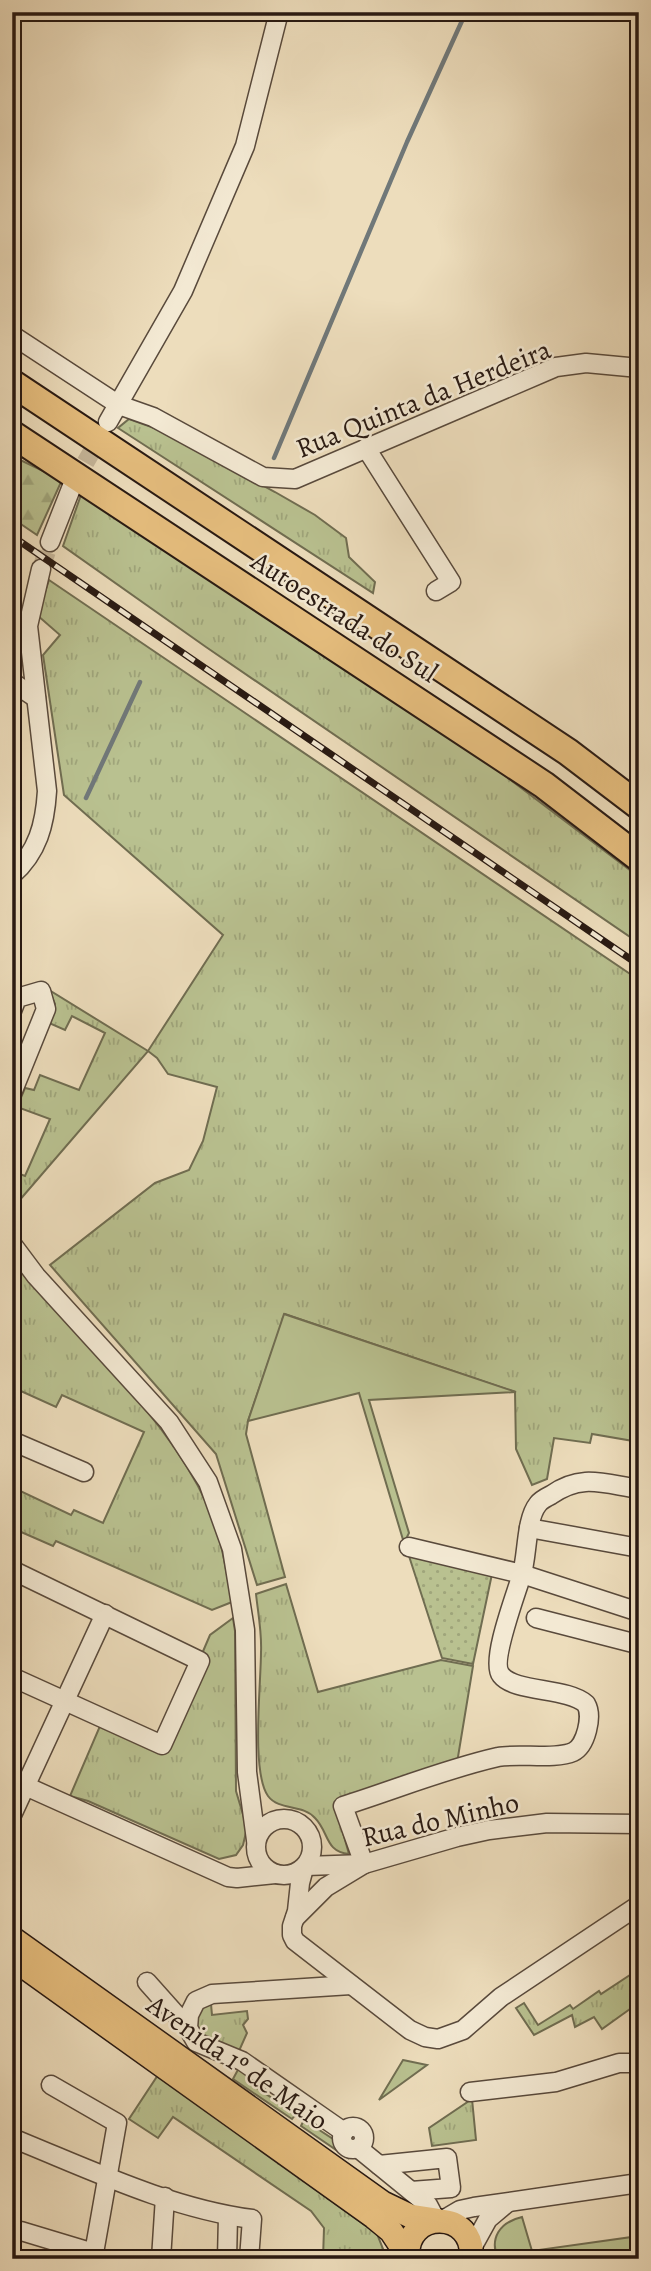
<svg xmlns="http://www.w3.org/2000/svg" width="651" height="2271" viewBox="0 0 651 2271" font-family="Alegreya,serif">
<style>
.grass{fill:url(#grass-tufts);stroke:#706d51;stroke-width:2}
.forest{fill:url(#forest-firs);stroke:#706d51;stroke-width:2}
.park{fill:url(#park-dots);stroke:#706d51;stroke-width:2}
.garden{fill:#b9c190;stroke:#706d51;stroke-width:2}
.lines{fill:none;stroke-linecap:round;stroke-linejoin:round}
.stream{stroke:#707879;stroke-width:4.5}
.minor-tunnel{stroke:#c6b69a;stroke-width:18;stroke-dasharray:18 9;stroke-linecap:butt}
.minor-casing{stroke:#594a3c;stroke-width:21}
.major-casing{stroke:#281912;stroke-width:26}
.highway-casing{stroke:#281912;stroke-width:30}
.minor{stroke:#f3e9d3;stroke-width:18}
.major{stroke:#e6be7e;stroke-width:23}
.highway{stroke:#e6be7e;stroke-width:26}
.rail-casing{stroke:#281912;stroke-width:7}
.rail{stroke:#f3e9d3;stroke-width:4.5;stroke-dasharray:13;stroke-linecap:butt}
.labels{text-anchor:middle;stroke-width:5;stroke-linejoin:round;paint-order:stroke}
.street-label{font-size:28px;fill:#281912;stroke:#f3e9d3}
</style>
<defs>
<pattern id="grass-tufts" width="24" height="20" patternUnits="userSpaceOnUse" patternTransform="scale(1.75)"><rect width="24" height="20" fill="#b9c190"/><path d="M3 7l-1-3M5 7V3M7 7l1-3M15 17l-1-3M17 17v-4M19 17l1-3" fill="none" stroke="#9fa57b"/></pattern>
<pattern id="forest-firs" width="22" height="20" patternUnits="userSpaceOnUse" patternTransform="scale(1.75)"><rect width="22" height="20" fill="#b9c190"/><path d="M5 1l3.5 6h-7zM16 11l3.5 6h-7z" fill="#9fa57b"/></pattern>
<pattern id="park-dots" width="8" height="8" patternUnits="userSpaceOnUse" patternTransform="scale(1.75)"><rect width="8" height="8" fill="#b9c190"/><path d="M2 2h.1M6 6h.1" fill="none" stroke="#9fa57b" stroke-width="1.8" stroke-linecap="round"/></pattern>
</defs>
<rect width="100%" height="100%" fill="#edddbc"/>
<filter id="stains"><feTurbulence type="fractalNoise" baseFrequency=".00286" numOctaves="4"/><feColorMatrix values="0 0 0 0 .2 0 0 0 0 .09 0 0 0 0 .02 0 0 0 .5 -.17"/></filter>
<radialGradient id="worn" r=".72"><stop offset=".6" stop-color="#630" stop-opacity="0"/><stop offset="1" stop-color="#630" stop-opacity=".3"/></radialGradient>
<g class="grass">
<path d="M129,419L160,430L275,492L315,515L346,538L349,557L375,582L373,593L118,428Z"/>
<path d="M82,492L467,747L639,877V943L206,647L63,546Z"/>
<path d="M49,580L639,980V1442L592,1434L590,1443L554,1438L547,1479L532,1485L516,1449L515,1392L285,1314L248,1421L246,1434L285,1577L257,1585L216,1454L50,1265L155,1183L189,1170L203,1141L217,1087L168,1074L157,1058L148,1051L12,1209V1171L25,1176L50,1119L17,1107L25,1088L34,1090L40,1075L79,1090L105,1033L72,1016L65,1030L49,1023L55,1004L49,990L148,1051L223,935L64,795L43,655L60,635L37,615Z"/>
<path d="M12,1257C43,1292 74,1327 104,1361C143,1405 182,1450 207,1504C221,1535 226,1569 232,1602L212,1610L56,1541L53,1546L12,1528V1487L71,1515L74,1510L103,1523L144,1432L62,1395L56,1407L12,1387Z"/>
<path d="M286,1584L318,1692L441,1660L473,1666L456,1769L336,1808L349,1854C325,1852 329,1832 315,1818C303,1804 279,1811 268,1796C251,1772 261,1684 261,1652C262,1633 258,1613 256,1594Z"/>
<path d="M233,1618L235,1631L236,1791L247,1828L243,1845L236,1855L219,1859L88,1801L70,1796L103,1719L163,1745L210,1635Z"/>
<path d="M639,1969V2009L634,2013L630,2009L602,2029L594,2017L575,2027L572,2015L534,2035L516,2008L524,2003L538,2025L570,2005L573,2009L599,1991L601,1994Z"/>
<path d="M211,2004L212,2015L247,2011L248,2019L243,2025L247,2033L239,2051L201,2034L195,2022L202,2008Z"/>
<path d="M403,2060L427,2065L379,2100Z"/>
<path d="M240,2066L256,2076L251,2084L296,2114L292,2119L233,2079Z"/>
<path d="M158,2075L377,2234L387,2259H323L324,2228L311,2211L173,2117L158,2138L129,2119Z"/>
<path d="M472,2099L476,2140L432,2146L429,2128Z"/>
<path d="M304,2120L336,2141L342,2150L349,2154L348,2158L301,2126Z"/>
</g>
<path class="forest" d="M12,456L62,480L37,535L12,518Z"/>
<path class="park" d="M408,1553L492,1574L473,1664L442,1658Z"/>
<g class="garden">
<path d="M284,1314L516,1392L369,1400L409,1533L404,1543L359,1393L248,1421Z"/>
<path d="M522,2217L532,2251L639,2236V2259H498C489,2238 500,2222 522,2217Z"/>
</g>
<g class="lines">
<g class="stream">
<path d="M274,458L407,142L466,12"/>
<path d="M86,798L140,682"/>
</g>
<g class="minor-tunnel">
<path d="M72,486L103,432"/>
<path d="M41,569L50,542"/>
</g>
<g class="minor-casing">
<g id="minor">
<path d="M12,335L119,405L153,417L263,477L295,479L556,367L586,363L639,368"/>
<path d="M108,422L183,291L245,146L279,12"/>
<path d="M366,448L451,582L436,591"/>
<path d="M50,542L72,486"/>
<path d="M12,682L36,698"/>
<path d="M12,875C38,852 45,824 47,791L28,626L41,569"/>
<path d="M12,1011L17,998L41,991L46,1009L12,1093"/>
<path d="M12,1244L36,1276L169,1422L208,1482L232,1549L245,1630L247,1772L256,1840"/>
<path d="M12,1441L84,1472"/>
<path d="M529,1528L639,1548"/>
<path d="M409,1547L522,1574L639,1612"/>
<path d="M12,1570L200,1661L162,1745L12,1677"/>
<path d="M536,1618L637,1644L639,1639"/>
<path d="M12,1780L228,1877L237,1878L275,1874"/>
<path d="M12,1815L105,1614"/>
<circle cx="284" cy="1847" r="28"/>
<path d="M306,1866L364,1864L457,1837L489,1830L547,1823L639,1824"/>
<path d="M304,1868L300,1883L297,1911L292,1926V1935L295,1941L410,2030L425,2037L438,2039L463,2030L501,1997L639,1905"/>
<path d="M295,1918L326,1887L364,1864L343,1806C394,1790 445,1769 498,1757C519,1753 555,1760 573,1752C586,1746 593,1716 586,1704C567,1687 515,1693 501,1675C490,1662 516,1594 521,1577C528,1557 525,1520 538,1504C541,1500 547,1497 551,1495C582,1473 604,1484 639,1489"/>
<path d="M147,1982L188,2028"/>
<path d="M470,2092L556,2082L619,2063H639"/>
<circle cx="353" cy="2138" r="11"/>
<path d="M344,2132L242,2061L196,2042L188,2028L189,2015L196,2001L212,1994L351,1985"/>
<path d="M12,2138C89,2169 169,2208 252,2219L249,2259"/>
<path d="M358,2148L428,2205L436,2220"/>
<path d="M379,2165L447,2158L451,2188L411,2191"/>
<path d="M443,2220L460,2210L474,2207L639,2183"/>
<path d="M21,2231L94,2253L117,2123L51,2085"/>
<path d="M472,2248L488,2219L507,2203"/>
<path d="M161,2259L165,2197"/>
<path d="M227,2259L228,2216"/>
</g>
</g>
<g class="major-casing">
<g id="major">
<path d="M12,1938L383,2203L410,2216L436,2220"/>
<path d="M12,1958L374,2217L391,2231L407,2255"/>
<path d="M408,2259C403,2208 477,2209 471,2259"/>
</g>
</g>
<g class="highway-casing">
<g id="highway">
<path d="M12,383L568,752L639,806"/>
<path d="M12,434L544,785L639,858"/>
</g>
</g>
<use href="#minor" class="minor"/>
<use href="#major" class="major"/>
<use href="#highway" class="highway"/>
<g class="rail-casing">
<path id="rail" d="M12,536L639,965"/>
</g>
<use href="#rail" class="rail"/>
</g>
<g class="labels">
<g class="street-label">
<text transform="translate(423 398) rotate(-22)" y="10">Rua Quinta da Herdeira</text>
<text transform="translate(345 616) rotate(33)" y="10">Autoestrada do Sul</text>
<text transform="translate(440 1819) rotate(-13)" y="10">Rua do Minho</text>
<text transform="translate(238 2062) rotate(35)" y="10">Avenida 1º de Maio</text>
</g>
</g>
<rect width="651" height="2271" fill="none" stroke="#edddbc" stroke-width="42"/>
<rect x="14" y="14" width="623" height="2243" fill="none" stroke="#281912" stroke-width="3.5"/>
<rect x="21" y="21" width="609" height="2229" fill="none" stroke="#281912" stroke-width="2"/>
<rect width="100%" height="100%" filter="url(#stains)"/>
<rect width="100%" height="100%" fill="url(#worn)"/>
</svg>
